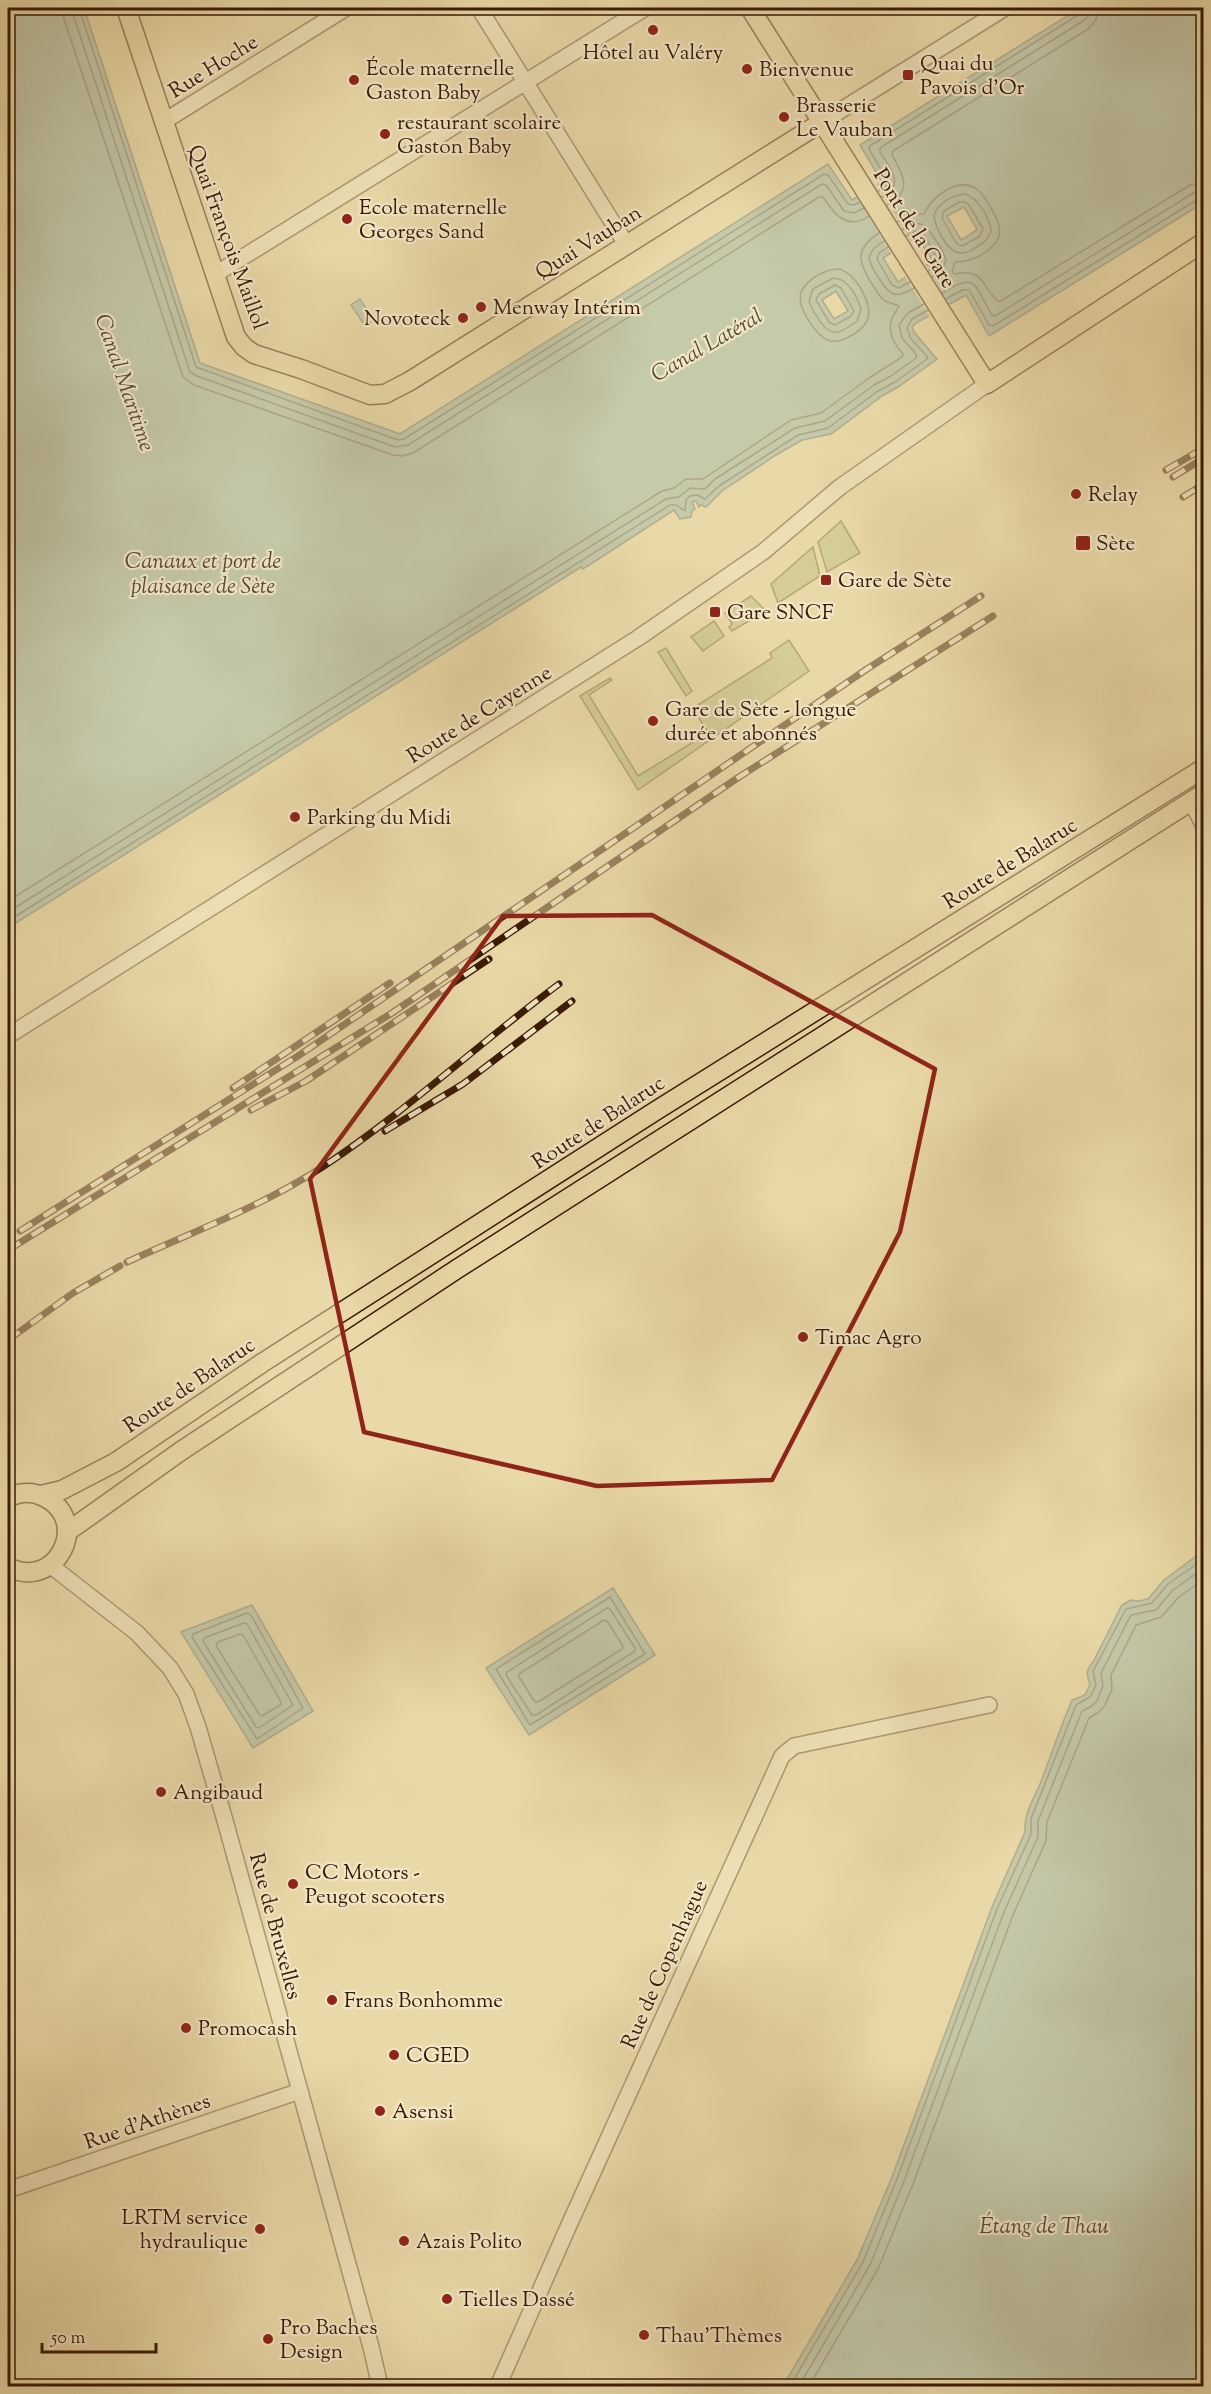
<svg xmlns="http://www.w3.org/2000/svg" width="1211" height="2394" viewBox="0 0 1211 2394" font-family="'Sorts Mill Goudy',serif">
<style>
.green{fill:#bbbe85;stroke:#7a6c44;stroke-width:1.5}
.water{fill:#9ab9b0;stroke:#73796b;stroke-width:1.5;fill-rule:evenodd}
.pier{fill:#ead9a8}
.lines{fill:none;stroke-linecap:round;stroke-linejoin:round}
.shore{stroke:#6a6a5a;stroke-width:1.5}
.minor-casing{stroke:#654a2d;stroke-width:18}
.major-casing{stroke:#391a04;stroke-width:21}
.minor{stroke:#f1e6c6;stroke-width:15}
.major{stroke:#ead9a8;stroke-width:18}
.rail-casing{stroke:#391a04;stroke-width:7}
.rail{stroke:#f1e6c6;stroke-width:4.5;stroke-dasharray:14;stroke-linecap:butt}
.marked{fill:none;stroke:#8f2418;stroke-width:4.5;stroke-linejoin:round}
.poi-dot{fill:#8f2418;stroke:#f1e6c6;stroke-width:2}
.labels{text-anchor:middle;stroke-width:4.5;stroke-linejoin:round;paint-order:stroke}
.poi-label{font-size:21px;fill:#391a04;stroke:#f1e6c6;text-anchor:start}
.street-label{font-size:21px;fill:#391a04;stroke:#f1e6c6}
.water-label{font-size:22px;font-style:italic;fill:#564a38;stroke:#f1e6c6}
</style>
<rect width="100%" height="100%" fill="#ead9a8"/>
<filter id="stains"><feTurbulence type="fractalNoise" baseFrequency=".00333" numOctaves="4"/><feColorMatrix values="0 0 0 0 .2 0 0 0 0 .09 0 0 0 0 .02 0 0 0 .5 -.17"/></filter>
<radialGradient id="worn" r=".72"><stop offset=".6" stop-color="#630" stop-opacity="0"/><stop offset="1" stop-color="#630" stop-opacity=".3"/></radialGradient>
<g class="green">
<path d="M841,521L860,553L827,572L818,542Z"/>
<path d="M813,547L820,576L778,603L771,584Z"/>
<path d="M751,596L766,611L732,631L729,627L732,624L725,613Z"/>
<path d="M714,621L724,636L703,651L691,637Z"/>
<path d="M789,640L809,671L638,790L580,696L610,678L612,680L589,695L638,776L708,733L693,708L772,658L770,653Z"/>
<path d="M666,648L692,691L686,696L658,652Z"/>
</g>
<g class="water">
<path d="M8,8H84L200,363L400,434L828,164L852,200L882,182L860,145L1080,8H1203V203L989,336L966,295L916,323L912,327L914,332L937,359L898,387L882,396L831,434L802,440L776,455L722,491L706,507L701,505L699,507L696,501L692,502L695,509L692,511L691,517L680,519L674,510L583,569L581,567L8,928ZM964,207L977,230L961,240L947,216ZM917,236L933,261L898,282L883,258ZM836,291L848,311L834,319L822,300Z"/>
<path d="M360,299L374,321L365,326L351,305Z"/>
<path d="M1203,1551V2386H783L857,2260L892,2177L992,1907L1025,1832C1024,1812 1033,1801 1040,1784C1051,1756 1060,1728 1072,1700L1085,1695L1090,1684C1086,1675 1086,1670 1093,1662L1122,1605L1131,1600L1139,1601L1148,1599L1164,1580Z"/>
<path d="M613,1588L655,1655L529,1735L486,1668Z"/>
<path d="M252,1605L313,1711L253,1748L181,1632Z"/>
</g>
<g class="pier">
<path d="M877,184L912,243L892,255L857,197Z"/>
<path d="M924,262L951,307L931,319L904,275Z"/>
</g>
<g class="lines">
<g class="shore">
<path d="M62,8L63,16L183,377L194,385L393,455L402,456L413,453L819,197H823C834,214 847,231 869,216"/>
<path d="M71,8L190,372L197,376L395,447L408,445L822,184L826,185L844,211L854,213L864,208"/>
<path d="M79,8L196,367L398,440L404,439L824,174L828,175L848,204L854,205L860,202"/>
<path d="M878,191L886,186L887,180L869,149L870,146L1078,15L1082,8"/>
<path d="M965,194C978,198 990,218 991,231C988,239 985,242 978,246C973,249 967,254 961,253C947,253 935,227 934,215C938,203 953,195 965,194Z"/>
<path d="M882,197C906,185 890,168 880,152V148L1083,21L1088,16L1089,8"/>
<path d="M959,202H965L969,205L983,229L980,236L962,246L956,243L942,218L944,211Z"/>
<path d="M887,205C913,192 904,175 892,155L893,151L1088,29L1096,20L1098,8"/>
<path d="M897,222L910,215L924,214C932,197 958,175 978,190C984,195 988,203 992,210C997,219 1001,226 999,237C991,253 972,262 955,262L952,272L955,274C985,267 982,289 999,302L1190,185L1204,182"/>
<path d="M902,230C922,217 926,225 937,242C941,248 944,253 946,260L942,270L932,277"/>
<path d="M906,236L916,231L923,233L938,260L936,266L928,271"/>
<path d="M884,241L873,249L869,258C871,266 874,271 878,277C890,295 894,300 914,288"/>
<path d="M888,247L879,253L877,259L892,285L899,288L910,282"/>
<path d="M840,269C850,273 855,279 860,287C871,306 875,321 854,334C832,348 822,341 809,321C796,301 796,288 818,275C826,271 831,269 840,269Z"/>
<path d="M833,278C848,278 857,296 861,309L857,321C840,334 830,339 818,318C814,313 811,308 809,301L813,289Z"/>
<path d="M835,285L841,288L854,311L851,316L835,325L829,322L816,300L819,294Z"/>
<path d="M942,293C979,270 974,287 992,315L995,316L1195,192L1204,191"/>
<path d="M946,299L962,290H969L989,325L993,326L1198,199L1204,198"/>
<path d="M8,901L662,491L674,488L686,479H703L791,420L821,413L869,378L902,357L903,354C894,344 887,331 892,318C894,314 897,310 899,306C895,304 890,303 885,301C878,296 875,288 870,281C857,259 856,248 879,233"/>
<path d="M8,912L666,499L679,497L690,488L705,489L715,479L795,428L825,421L874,385L891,376L916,358V354L902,338L899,325L908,313L924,304"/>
<path d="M8,921L670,505H676L685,511L686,500L690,496L697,495L705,499L719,486L798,435L828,428L878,391L895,382L927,359V356L911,339L907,328L912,319L928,310"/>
<path d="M610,1597L645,1654L530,1725L496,1669Z"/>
<path d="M607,1608L610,1609L635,1648V1651L536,1715H532L506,1675L507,1672Z"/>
<path d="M247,1613L251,1615L303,1708L257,1739L192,1637L193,1634Z"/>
<path d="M604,1620L607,1621L623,1646L622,1649L538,1702H535L519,1677V1674Z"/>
<path d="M244,1623L247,1624L293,1705L259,1728L256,1727L203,1641L204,1638Z"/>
<path d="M240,1634L243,1635L281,1702L280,1705L262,1716L259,1714L216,1646L218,1642Z"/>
<path d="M790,2386L863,2262L897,2179L997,1909L1031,1834V1819L1076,1705L1090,1697L1096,1685L1093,1671L1126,1609L1152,1603L1168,1584L1204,1559"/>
<path d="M799,2386L870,2265L904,2181L1004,1912L1038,1837V1821L1082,1711L1092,1706L1097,1701L1103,1686L1101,1673L1131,1615L1156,1610L1173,1590L1204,1568"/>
<path d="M809,2386L878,2269L913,2184L1013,1915L1046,1841L1047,1822L1089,1718L1099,1712L1105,1705L1112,1689L1111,1675L1136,1625L1161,1617L1180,1596L1204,1579"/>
</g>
<g class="minor-casing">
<g id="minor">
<path d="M479,8L626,244"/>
<path d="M163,122L346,8"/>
<path d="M822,122L1005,8"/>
<path d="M214,275L645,8"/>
<path d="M1191,801L1204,826"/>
<path d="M8,1036L638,638L763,552L840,487L987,384"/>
<path d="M50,1565L137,1633L170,1668L186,1694L198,1727L224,1817L371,2347L380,2386"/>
<path d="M8,2190L300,2091"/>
<path d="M498,2386L569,2225L782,1756L794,1746L989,1705"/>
</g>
</g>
<g class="major-casing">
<g id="major">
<path d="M126,8L236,337L244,347L254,354L301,369L370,395L385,394L410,381L822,122"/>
<path d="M750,8L987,384L1204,242"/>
<path d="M41,1495L62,1490L116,1462L262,1363L657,1110L1204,768"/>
<path d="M8,1498C19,1492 32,1491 44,1497C92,1520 57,1592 8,1567"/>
<path d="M67,1532L181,1451L457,1269L1204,793"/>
</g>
</g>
<use href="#minor" class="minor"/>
<use href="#major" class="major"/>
<g class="rail-casing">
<g id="rail">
<path d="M1166,470L1204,448"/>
<path d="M1173,477L1204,458"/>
<path d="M1183,497L1204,484"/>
<path d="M233,1088L390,983"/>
<path d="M251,1110L306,1081L489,959"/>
<path d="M385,1131L463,1084L572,1001"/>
<path d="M20,1231L298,1056L867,669L981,596"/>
<path d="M8,1250L392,1013L739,777L993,616"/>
<path d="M127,1262C192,1232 263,1206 324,1166C407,1111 479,1043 559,984"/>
<path d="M8,1340L73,1293L120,1266"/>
</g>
</g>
<use href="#rail" class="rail"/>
</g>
<path d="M0 0H1211V2394H0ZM652,915L935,1069L900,1232L772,1480L597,1486L364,1432L310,1179L503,916Z" fill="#ead9a8" fill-opacity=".55" fill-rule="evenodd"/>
<path class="marked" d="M652,915L935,1069L900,1232L772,1480L597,1486L364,1432L310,1179L503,916Z"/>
<g class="poi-dot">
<circle cx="653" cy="30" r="6"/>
<circle cx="747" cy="69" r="6"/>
<rect x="902" y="69" width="12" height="12" rx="3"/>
<circle cx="354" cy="80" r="6"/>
<circle cx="784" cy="117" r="6"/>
<circle cx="385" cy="134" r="6"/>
<circle cx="347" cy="219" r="6"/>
<circle cx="481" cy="307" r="6"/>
<circle cx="463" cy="318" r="6"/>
<circle cx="1076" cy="494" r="6"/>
<rect x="1075" y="535" width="16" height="16" rx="3"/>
<rect x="820" y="574" width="12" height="12" rx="3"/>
<rect x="709" y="606" width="12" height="12" rx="3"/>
<circle cx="653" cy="721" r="6"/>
<circle cx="295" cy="817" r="6"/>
<circle cx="803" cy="1337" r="6"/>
<circle cx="161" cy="1792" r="6"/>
<circle cx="293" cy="1884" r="6"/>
<circle cx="332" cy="2000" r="6"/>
<circle cx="186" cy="2028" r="6"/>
<circle cx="394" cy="2055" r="6"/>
<circle cx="380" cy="2111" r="6"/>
<circle cx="260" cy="2229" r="6"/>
<circle cx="404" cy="2241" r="6"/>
<circle cx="447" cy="2299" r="6"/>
<circle cx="644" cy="2335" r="6"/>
<circle cx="268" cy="2339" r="6"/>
</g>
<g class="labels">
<g class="poi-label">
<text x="653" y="59" text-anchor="middle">Hôtel au Valéry</text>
<text x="920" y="70">Quai du<tspan x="920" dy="24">Pavois d'Or</tspan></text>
<text x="366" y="75">École maternelle<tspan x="366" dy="24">Gaston Baby</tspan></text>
<text x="759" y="76">Bienvenue</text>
<text x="796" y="112">Brasserie<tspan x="796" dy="24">Le Vauban</tspan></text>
<text x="397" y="129">restaurant scolaire<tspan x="397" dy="24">Gaston Baby</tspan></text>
<text x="359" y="214">Ecole maternelle<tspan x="359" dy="24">Georges Sand</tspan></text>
<text x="493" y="314">Menway Intérim</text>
<text x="451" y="325" text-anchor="end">Novoteck</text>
<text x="1088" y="501">Relay</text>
<text x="1096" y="550">Sète</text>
<text x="838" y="587">Gare de Sète</text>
<text x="727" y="619">Gare SNCF</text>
<text x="665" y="716">Gare de Sète - longue<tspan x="665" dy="24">durée et abonnés</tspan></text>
<text x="307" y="824">Parking du Midi</text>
<text x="815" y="1344">Timac Agro</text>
<text x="173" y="1799">Angibaud</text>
<text x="305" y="1879">CC Motors -<tspan x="305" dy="24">Peugot scooters</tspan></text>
<text x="344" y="2007">Frans Bonhomme</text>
<text x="198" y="2035">Promocash</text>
<text x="406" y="2062">CGED</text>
<text x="392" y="2118">Asensi</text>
<text x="248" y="2224" text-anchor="end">LRTM service<tspan x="248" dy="24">hydraulique</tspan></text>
<text x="416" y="2248">Azais Polito</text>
<text x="459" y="2306">Tielles Dassé</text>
<text x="280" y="2334">Pro Baches<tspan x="280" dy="24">Design</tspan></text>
<text x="656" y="2342">Thau'Thèmes</text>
</g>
<g class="street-label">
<text transform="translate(213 66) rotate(-32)" y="7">Rue Hoche</text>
<text transform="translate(915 228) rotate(58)" y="7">Pont de la Gare</text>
<text transform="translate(228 237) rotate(70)" y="7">Quai François Maillol</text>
<text transform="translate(588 242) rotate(-32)" y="7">Quai Vauban</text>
<text transform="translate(479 714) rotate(-32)" y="7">Route de Cayenne</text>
<text transform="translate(1010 863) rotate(-32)" y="7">Route de Balaruc</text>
<text transform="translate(598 1122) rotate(-33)" y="7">Route de Balaruc</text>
<text transform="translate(189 1385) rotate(-34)" y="7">Route de Balaruc</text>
<text transform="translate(276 1926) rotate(75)" y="7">Rue de Bruxelles</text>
<text transform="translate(664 1964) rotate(-66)" y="7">Rue de Copenhague</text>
<text transform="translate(147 2121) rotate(-19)" y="7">Rue d'Athènes</text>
</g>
<g class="water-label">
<text transform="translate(706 344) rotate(-30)" y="8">Canal Latéral</text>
<text transform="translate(126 382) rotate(71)" y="8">Canal Maritime</text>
<text x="203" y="568">Canaux et port de<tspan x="203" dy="25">plaisance de Sète</tspan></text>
<text x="1044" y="2233">Étang de Thau</text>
</g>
</g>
<rect width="1211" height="2394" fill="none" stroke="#ead9a8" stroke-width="30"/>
<rect x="9" y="9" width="1193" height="2376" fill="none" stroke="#391a04" stroke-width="3"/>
<rect x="15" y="15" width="1181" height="2364" fill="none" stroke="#391a04" stroke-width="1.5"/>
<path d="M42 2343v9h114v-9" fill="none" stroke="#391a04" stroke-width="3"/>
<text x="51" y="2343" font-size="18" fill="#391a04" stroke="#f1e6c6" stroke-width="4.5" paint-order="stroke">50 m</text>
<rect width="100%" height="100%" filter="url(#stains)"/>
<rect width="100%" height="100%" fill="url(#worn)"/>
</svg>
